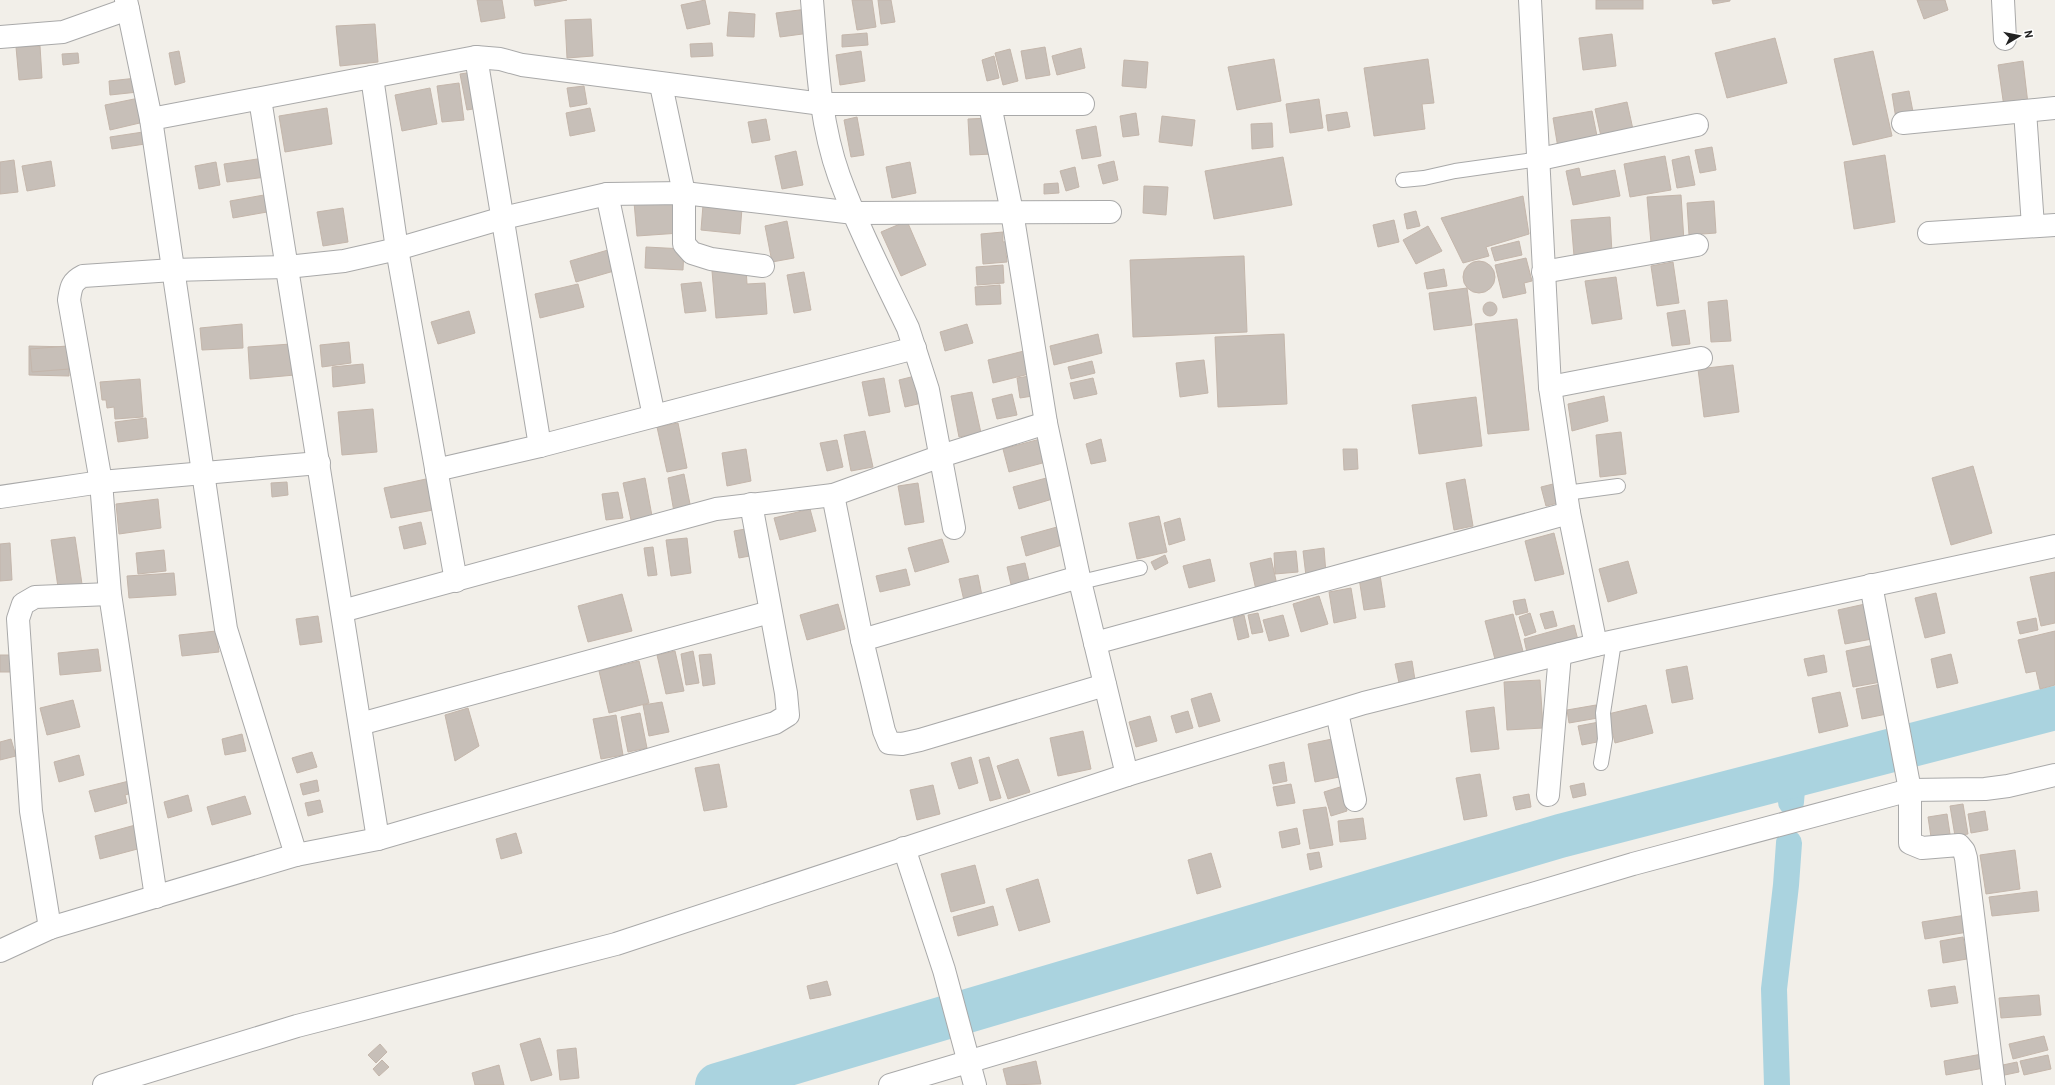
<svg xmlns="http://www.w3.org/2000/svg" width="2055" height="1085" viewBox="0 0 2055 1085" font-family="Barlow,sans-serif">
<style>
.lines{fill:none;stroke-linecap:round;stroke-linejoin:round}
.canal{stroke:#aad3df;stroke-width:26}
.river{stroke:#aad3df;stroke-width:44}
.building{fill:#c7bfb8;stroke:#c4b6ab}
.service-casing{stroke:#a9a9a9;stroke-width:16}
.minor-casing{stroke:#a9a9a9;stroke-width:24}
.service{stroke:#fff;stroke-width:14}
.minor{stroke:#fff;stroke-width:22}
</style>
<rect width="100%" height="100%" fill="#f2efe9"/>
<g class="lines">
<g class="canal">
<path d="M1791,802L1793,777"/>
<path d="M1777,1085L1774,989L1786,885L1789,843"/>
</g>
<path class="river" d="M717,1085L1560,836L2055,708"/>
</g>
<g class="building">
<path d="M477,0H502L505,18L481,22Z"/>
<path d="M534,0H567L535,6Z"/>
<path d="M705,0L710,24L687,29L681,5Z"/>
<path d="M852,0H872L876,27L857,30Z"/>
<path d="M878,0H891L895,22L881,24Z"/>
<rect x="1596" y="0" width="47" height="9"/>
<path d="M1712,0H1730V1L1713,4Z"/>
<path d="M1917,0H1945L1948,10L1924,19Z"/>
<path d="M807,9L810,33L780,37L776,13Z"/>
<path d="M729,12L755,14L754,37L727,36Z"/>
<path d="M591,19L593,56L567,58L565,20Z"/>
<path d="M375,24L378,62L340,66L336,26Z"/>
<path d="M867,33L868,45L842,47V35Z"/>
<path d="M1612,34L1616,66L1583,70L1579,38Z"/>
<path d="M1775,38L1787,83L1727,98L1715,53Z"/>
<path d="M712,43L713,56L691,57L690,44Z"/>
<path d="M40,46L42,78L19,80L16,47Z"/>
<path d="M1045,47L1050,75L1026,79L1021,51Z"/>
<path d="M1081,48L1085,68L1057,75L1052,56Z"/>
<path d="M1010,49L1018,81L1003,85L995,53Z"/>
<path d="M179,51L185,82L175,85L169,53Z"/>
<path d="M861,51L865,81L840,85L836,55Z"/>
<path d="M1873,51L1892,136L1853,145L1834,59Z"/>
<path d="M78,53L79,63L63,65L62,54Z"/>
<path d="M994,56L999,78L987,81L982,60Z"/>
<path d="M1274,59L1281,101L1237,110L1228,67Z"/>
<path d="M1428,59L1434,103L1422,104L1425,129L1374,136L1364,68Z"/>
<path d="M1124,60L1148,62L1146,88L1122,86Z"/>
<path d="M2023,61L2028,104L2004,107L1998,65Z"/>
<path d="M473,72L479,108L467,110L460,74Z"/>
<path d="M137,78L138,92L110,95L109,81Z"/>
<path d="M459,83L464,120L442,122L437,86Z"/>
<path d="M584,86L587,104L570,107L567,88Z"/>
<path d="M430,88L437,124L402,131L395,95Z"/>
<path d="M1909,91L1914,117L1896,119L1892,94Z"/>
<path d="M139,98L144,122L110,130L105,105Z"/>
<path d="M1319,99L1323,128L1290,133L1286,104Z"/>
<path d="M1627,102L1634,134L1602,141L1595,109Z"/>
<path d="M327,108L332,144L285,152L279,116Z"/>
<path d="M590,108L595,131L570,136L566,113Z"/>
<path d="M1592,111L1598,141L1558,148L1553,118Z"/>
<path d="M1347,112L1350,127L1328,131L1326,115Z"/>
<path d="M1136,113L1139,135L1123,137L1120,116Z"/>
<path d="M1162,116L1195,120L1192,146L1159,142Z"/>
<path d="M857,117L864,155L851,157L844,120Z"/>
<path d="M991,118L993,154L970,155L968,119Z"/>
<path d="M766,119L770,140L752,143L748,122Z"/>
<path d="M1272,123L1273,147L1252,149L1251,124Z"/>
<path d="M1096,126L1101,156L1082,159L1076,130Z"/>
<path d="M143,132L145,144L112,149L110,137Z"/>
<path d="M1712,147L1716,170L1700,173L1695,150Z"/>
<path d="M796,151L803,185L782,189L775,156Z"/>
<path d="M1885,155L1895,222L1854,229L1844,162Z"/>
<path d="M1665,156L1671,190L1630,197L1624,164Z"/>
<path d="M1689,156L1695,185L1677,188L1672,160Z"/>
<path d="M1283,157L1292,205L1214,219L1205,171Z"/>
<path d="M264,158L266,177L227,182L224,164Z"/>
<path d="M14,160L18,192L0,194V162Z"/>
<path d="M51,161L55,186L27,191L22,166Z"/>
<path d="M1114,161L1118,180L1103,184L1098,165Z"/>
<path d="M216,162L220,185L199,189L195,166Z"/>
<path d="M910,162L916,193L892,198L886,167Z"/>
<path d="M1075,167L1079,187L1066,191L1060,171Z"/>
<path d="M1579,168L1581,177L1615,170L1620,196L1573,205L1566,171Z"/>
<path d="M1058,183L1059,193L1044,194V184Z"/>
<path d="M1144,186L1168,187L1166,215L1143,213Z"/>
<path d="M264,195L267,212L233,218L230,201Z"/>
<path d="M1681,195L1684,241L1651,243L1647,197Z"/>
<path d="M1523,196L1529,234L1486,247L1489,256L1463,263L1441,218Z"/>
<path d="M677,199L680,233L637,236L634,202Z"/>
<path d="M1714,201L1716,233L1689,235L1687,203Z"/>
<path d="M703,205L742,208L740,234L701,230Z"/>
<path d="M343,208L348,242L323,246L317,212Z"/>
<path d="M1416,211L1420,226L1407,229L1404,214Z"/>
<path d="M1610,217L1612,253L1574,256L1571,220Z"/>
<path d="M1394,220L1399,242L1378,247L1373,225Z"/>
<path d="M787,221L794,258L772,262L765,226Z"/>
<path d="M907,221L926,265L901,276L881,232Z"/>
<path d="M1428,226L1442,251L1416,264L1403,240Z"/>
<path d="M1003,232V242L1010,241L1011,253H1006L1007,262L983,264L981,234Z"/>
<path d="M1519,241L1522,255L1495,261L1491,248Z"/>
<path d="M646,247L684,249L683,270L645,268Z"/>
<path d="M608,250L614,271L576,282L570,261Z"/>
<path d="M1244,256L1247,332L1133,337L1130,260Z"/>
<path d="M1526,258L1532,281L1524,283L1526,293L1503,298L1495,265Z"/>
<circle cx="1479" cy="277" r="16"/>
<path d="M1673,262L1679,303L1657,306L1651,266Z"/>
<path d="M1003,265L1004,283L977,285L976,267Z"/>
<path d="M746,268L747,284L765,283L767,314L716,318L712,271Z"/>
<path d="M1444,269L1447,286L1427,289L1424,273Z"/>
<path d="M804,272L811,310L794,313L787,275Z"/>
<path d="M1616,277L1622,319L1592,324L1585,281Z"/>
<path d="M701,282L706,311L685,313L681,284Z"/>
<path d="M578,284L584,307L540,318L535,294Z"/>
<path d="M1000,285L1001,304L976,305L975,287Z"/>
<path d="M1467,288L1472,325L1434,330L1429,293Z"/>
<path d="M1727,300L1731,341L1711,342L1708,302Z"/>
<circle cx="1490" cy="309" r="7"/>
<path d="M1685,310L1690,344L1672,346L1667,313Z"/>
<path d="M469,311L475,333L438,344L431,322Z"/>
<path d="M1517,319L1529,430L1488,434L1475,324Z"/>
<path d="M242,324L243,348L202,350L200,328Z"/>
<path d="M967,324L973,343L945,351L940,332Z"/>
<path d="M1098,334L1102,353L1054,365L1050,346Z"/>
<path d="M1284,334L1287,404L1218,407L1215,337Z"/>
<path d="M349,342L351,363L322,367L320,345Z"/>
<path d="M291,344L295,375L250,379L248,347Z"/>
<path d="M29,346L70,347L69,376L29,375Z"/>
<path d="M67,346L69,369L32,372L30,349Z"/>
<path d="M1032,349L1037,372L993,383L988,360Z"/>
<path d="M1204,360L1208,393L1180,397L1176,363Z"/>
<path d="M1092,361L1095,373L1071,379L1068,367Z"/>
<path d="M363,364L365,383L333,387L332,367Z"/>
<path d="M1733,365L1739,412L1704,417L1698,369Z"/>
<path d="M919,375L926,402L905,407L899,380Z"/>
<path d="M1036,375L1039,395L1020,398L1017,378Z"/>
<path d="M884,378L890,412L869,416L862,382Z"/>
<path d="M1093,378L1097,394L1074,399L1070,383Z"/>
<path d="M140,379L143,417L115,419L114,407L107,408L106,400H102L100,382Z"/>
<path d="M972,392L981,433L959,437L951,396Z"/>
<path d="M1012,394L1017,415L997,419L992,399Z"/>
<path d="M1604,396L1608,421L1572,431L1568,404Z"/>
<path d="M1476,397L1482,446L1419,454L1412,405Z"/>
<path d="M373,409L377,452L342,455L338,412Z"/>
<path d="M146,418L148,438L118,442L115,422Z"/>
<path d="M678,423L687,468L667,472L657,427Z"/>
<path d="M865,431L873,467L851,471L844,435Z"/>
<path d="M1621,432L1626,474L1600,477L1596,435Z"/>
<path d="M1044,438L1050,461L1009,472L1003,449Z"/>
<path d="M1101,439L1106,461L1091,464L1086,444Z"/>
<path d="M837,440L843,467L827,471L820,443Z"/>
<path d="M746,449L751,481L727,486L722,453Z"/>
<path d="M1343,449H1357L1358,469L1344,470Z"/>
<path d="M1973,466L1992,533L1951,545L1932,478Z"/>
<path d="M684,474L691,509L674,512L668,478Z"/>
<path d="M1050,477L1056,498L1019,509L1013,487Z"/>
<path d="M645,478L652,516L631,520L623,483Z"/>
<path d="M426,479L433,510L391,518L384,488Z"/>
<path d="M1465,479L1473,526L1454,530L1446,483Z"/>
<path d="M287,482L288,495L272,497L271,483Z"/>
<path d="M918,483L924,522L905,525L898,486Z"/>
<path d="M1557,483L1562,502L1546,506L1541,487Z"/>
<path d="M618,492L623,518L606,520L602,494Z"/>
<path d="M158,499L161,528L119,534L116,504Z"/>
<path d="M810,509L816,531L780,540L774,518Z"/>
<path d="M1159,516L1167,552L1137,559L1129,523Z"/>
<path d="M1180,518L1185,540L1169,545L1164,523Z"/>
<path d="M421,522L426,544L404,549L399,527Z"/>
<path d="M1057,527L1062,545L1026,556L1021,537Z"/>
<path d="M751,528L755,555L739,558L734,531Z"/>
<path d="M1554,533L1564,574L1535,581L1525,541Z"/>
<path d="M75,537L82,584L58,587L51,540Z"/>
<path d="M687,538L691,573L671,576L666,540Z"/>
<path d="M942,539L949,562L915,572L908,548Z"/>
<path d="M10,543L12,580L0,581V544Z"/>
<path d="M653,547L657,575L648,576L644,548Z"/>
<path d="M1324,548L1326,574L1306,576L1303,551Z"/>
<path d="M164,550L166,571L138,574L136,553Z"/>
<path d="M1296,551L1298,572L1275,574L1274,553Z"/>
<path d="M1165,555L1168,563L1155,570L1151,562Z"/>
<path d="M1271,558L1277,585L1256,590L1250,563Z"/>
<path d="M1210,559L1215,581L1189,588L1183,566Z"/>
<path d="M1628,561L1637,593L1608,602L1599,569Z"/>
<path d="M1025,563L1031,589L1013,593L1007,567Z"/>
<path d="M906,569L910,585L880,592L876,576Z"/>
<path d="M2055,572V623L2041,626L2030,577Z"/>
<path d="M174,573L176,595L129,598L127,576Z"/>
<path d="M978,575L983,601L965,605L959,579Z"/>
<path d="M1380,575L1385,607L1364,610L1359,578Z"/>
<path d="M1351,588L1356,618L1334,623L1329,592Z"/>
<path d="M1936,593L1945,633L1925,638L1915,598Z"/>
<path d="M622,594L632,631L588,642L578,606Z"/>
<path d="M1319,596L1328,624L1301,632L1293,604Z"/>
<path d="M1525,599L1528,612L1516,615L1513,601Z"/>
<path d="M838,604L845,629L807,640L800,615Z"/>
<path d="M1865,604L1872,639L1845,644L1838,610Z"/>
<path d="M1553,611L1557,626L1545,629L1540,614Z"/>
<path d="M1258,613L1263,632L1252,634L1248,615Z"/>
<path d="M1530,613L1536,632L1525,636L1519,617Z"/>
<path d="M1513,614L1524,655L1496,663L1485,621Z"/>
<path d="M1244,615L1249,637L1238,640L1233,618Z"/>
<path d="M1283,615L1289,636L1269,641L1263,620Z"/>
<path d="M318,616L322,642L300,645L296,619Z"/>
<path d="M2036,618L2038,630L2020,634L2017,622Z"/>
<path d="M1574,625L1579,644L1528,657L1524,639Z"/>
<path d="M216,631L219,652L182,656L179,635Z"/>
<path d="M2055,631V685L2040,689L2036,671L2026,673L2018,640Z"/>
<path d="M1874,645L1881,682L1853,687L1846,651Z"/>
<path d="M98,649L101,671L60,675L58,653Z"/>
<path d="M675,651L684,691L666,694L657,655Z"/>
<path d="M693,651L699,683L686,685L681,654Z"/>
<path d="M711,654L715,684L703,686L699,655Z"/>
<path d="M1951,654L1958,683L1937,688L1931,659Z"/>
<path d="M0,655H19L20,672H0Z"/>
<path d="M1824,655L1827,672L1808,676L1804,659Z"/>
<path d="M639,661L649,703L609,713L599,671Z"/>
<path d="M1412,661L1415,680L1399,683L1395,664Z"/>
<path d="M1687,666L1693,699L1672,703L1666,670Z"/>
<path d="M1540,680L1543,728L1507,730L1504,682Z"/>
<path d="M1881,684L1887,714L1862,719L1856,689Z"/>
<path d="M1840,692L1848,726L1819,733L1812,698Z"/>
<path d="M1211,693L1220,721L1199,727L1191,699Z"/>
<path d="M73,700L80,727L47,735L40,708Z"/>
<path d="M662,702L669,732L649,736L643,705Z"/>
<path d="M1596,705L1598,718L1569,723L1567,710Z"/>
<path d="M1646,705L1653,733L1615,743L1608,714Z"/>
<path d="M1494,707L1499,749L1471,752L1466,711Z"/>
<path d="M468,708L479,746L455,761L445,715Z"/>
<path d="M1188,711L1193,728L1176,733L1171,716Z"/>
<path d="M640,713L647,748L628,752L621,717Z"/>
<path d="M616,715L623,755L601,759L593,719Z"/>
<path d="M1150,716L1157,741L1136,747L1129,722Z"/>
<path d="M1599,722L1602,741L1582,745L1578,726Z"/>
<path d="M1083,731L1091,769L1058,776L1050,738Z"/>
<path d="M242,734L246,751L225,755L222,739Z"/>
<path d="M11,739L16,756L0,760V742Z"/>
<path d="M1332,739L1339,777L1315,782L1308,744Z"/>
<path d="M312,752L317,767L297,773L292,758Z"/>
<path d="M79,755L84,775L59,782L54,762Z"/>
<path d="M971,757L978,783L959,789L951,763Z"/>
<path d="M989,757L1001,798L990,801L979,760Z"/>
<path d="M1018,759L1030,792L1008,799L997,766Z"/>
<path d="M1284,762L1287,781L1273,784L1269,765Z"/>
<path d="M719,764L727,807L704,811L695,768Z"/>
<path d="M1480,774L1487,816L1464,820L1456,778Z"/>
<path d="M317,780L319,791L303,795L300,784Z"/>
<path d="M129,781L132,793L125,795L127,803L95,812L89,791Z"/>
<path d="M1584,783L1586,795L1573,798L1570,786Z"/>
<path d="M1291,784L1295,803L1277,806L1273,787Z"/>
<path d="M933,785L940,814L917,820L910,790Z"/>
<path d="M1340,787L1347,811L1331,816L1324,792Z"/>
<path d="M1529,794L1531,807L1516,810L1513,797Z"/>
<path d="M188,795L192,811L168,818L164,802Z"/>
<path d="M245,796L251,814L212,825L207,807Z"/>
<path d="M320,800L323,812L308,816L305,803Z"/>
<path d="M1963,804L1968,834L1955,836L1950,806Z"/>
<path d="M1326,807L1333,845L1310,849L1303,810Z"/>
<path d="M1985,811L1988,830L1971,833L1968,814Z"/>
<path d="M1947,814L1950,834L1931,837L1928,817Z"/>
<path d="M1363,818L1366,839L1340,842L1338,821Z"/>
<path d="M139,824L145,847L100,859L95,836Z"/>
<path d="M1297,828L1300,844L1282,848L1279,832Z"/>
<path d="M516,833L522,853L501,859L496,839Z"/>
<path d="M2015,850L2020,889L1986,894L1980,855Z"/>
<path d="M1319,852L1322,867L1310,870L1307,854Z"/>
<path d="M1211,853L1221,887L1197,894L1188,860Z"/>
<path d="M975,865L985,903L951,912L941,874Z"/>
<path d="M1038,879L1050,922L1019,931L1006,889Z"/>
<path d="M2037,891L2039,911L1992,916L1989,897Z"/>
<path d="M993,906L998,925L958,936L953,917Z"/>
<path d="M1966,915L1968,932L1925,939L1922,922Z"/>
<path d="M1963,937L1967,959L1943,963L1940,941Z"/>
<path d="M827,981L831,995L810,999L807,986Z"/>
<path d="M1955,986L1958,1003L1931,1007L1928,990Z"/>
<path d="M2039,995L2041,1015L2001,1018L1999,998Z"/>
<path d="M2044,1036L2048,1050L2013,1059L2009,1044Z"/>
<path d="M540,1038L552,1075L531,1081L520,1044Z"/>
<path d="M380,1044L387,1052L376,1063L368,1055Z"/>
<path d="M576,1048L579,1078L560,1080L557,1050Z"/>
<path d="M1982,1054L1984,1068L1946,1075L1944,1061Z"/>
<path d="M2048,1055L2051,1069L2024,1075L2020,1061Z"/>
<path d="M382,1060L389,1067L379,1076L373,1069Z"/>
<path d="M1036,1061L1041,1084L1007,1085L1003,1069Z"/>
<path d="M2017,1062L2019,1072L2000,1076L1998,1066Z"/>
<path d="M499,1065L504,1085H475L472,1073Z"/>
</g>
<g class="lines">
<g class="service-casing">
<g id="service">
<path d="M1403,180L1424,178L1455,171L1540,159"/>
<path d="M1566,493L1618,486"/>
<path d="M1081,582L1140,568"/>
<path d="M1601,763L1605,739L1603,713L1614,642"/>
</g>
</g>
<g class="minor-casing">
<g id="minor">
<path d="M812,0C817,59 819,120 839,176C858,228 884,278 908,328L928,390L954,528"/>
<path d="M1530,0L1550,387L1569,513L1596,645"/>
<path d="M2003,0L2005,39"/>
<path d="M128,9L151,119L226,629L296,855"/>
<path d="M0,37L63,32L128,9L126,0"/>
<path d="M476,57L540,446"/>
<path d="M372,77L397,249L456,581"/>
<path d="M661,85L684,193V244L692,253L711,259L763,266"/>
<path d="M260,99L378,839"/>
<path d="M990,105L1012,212L1046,423L1079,577L1127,775"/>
<path d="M2025,111L2033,226"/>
<path d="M151,119L476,57L500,59L522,65L822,104H1083"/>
<path d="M1903,123L2055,108"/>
<path d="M1540,159L1697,125"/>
<path d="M607,194L654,416"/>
<path d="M1929,233L2055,225"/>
<path d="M1543,272L1697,245"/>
<path d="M1550,387L1701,358"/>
<path d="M436,470L540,446L915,348"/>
<path d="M833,495L862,640L884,731L889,743L902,744L920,740L1105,685"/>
<path d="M0,497L101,482L319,463"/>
<path d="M1871,585L1910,790V843L1922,848L1959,845L1964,851L1966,858L1994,1085"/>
<path d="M342,611L716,509L833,495L941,456L1046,423"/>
<path d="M862,640L1079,577"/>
<path d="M1095,643L1569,513"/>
<path d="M1337,712L1355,800"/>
<path d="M360,724L770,612"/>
<path d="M1548,795L1560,654"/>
<path d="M904,848L944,970L975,1085"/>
<path d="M156,897L110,594L101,482L69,300C71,288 71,282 83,276L173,270L287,267L344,261L397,249L503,218L607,194L684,193L854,213L1110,212"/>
<path d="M50,928L31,811L18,619L23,604L35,597L110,594"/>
<path d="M0,951L50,928L296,855L378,839L775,723L788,715L786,693L751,504"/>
<path d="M104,1085L297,1026L616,944L1127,775L1364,703L1596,645L2055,546"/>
<path d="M890,1085L1633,864L1910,790L1985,789L2008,786L2055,775"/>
</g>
</g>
<use href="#service" class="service"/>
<use href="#minor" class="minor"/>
</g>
<g transform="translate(2019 36) rotate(80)" stroke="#ffffff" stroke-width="3" paint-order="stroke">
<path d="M0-3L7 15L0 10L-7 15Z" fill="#222222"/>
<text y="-6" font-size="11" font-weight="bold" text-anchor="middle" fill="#222222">N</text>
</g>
</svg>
